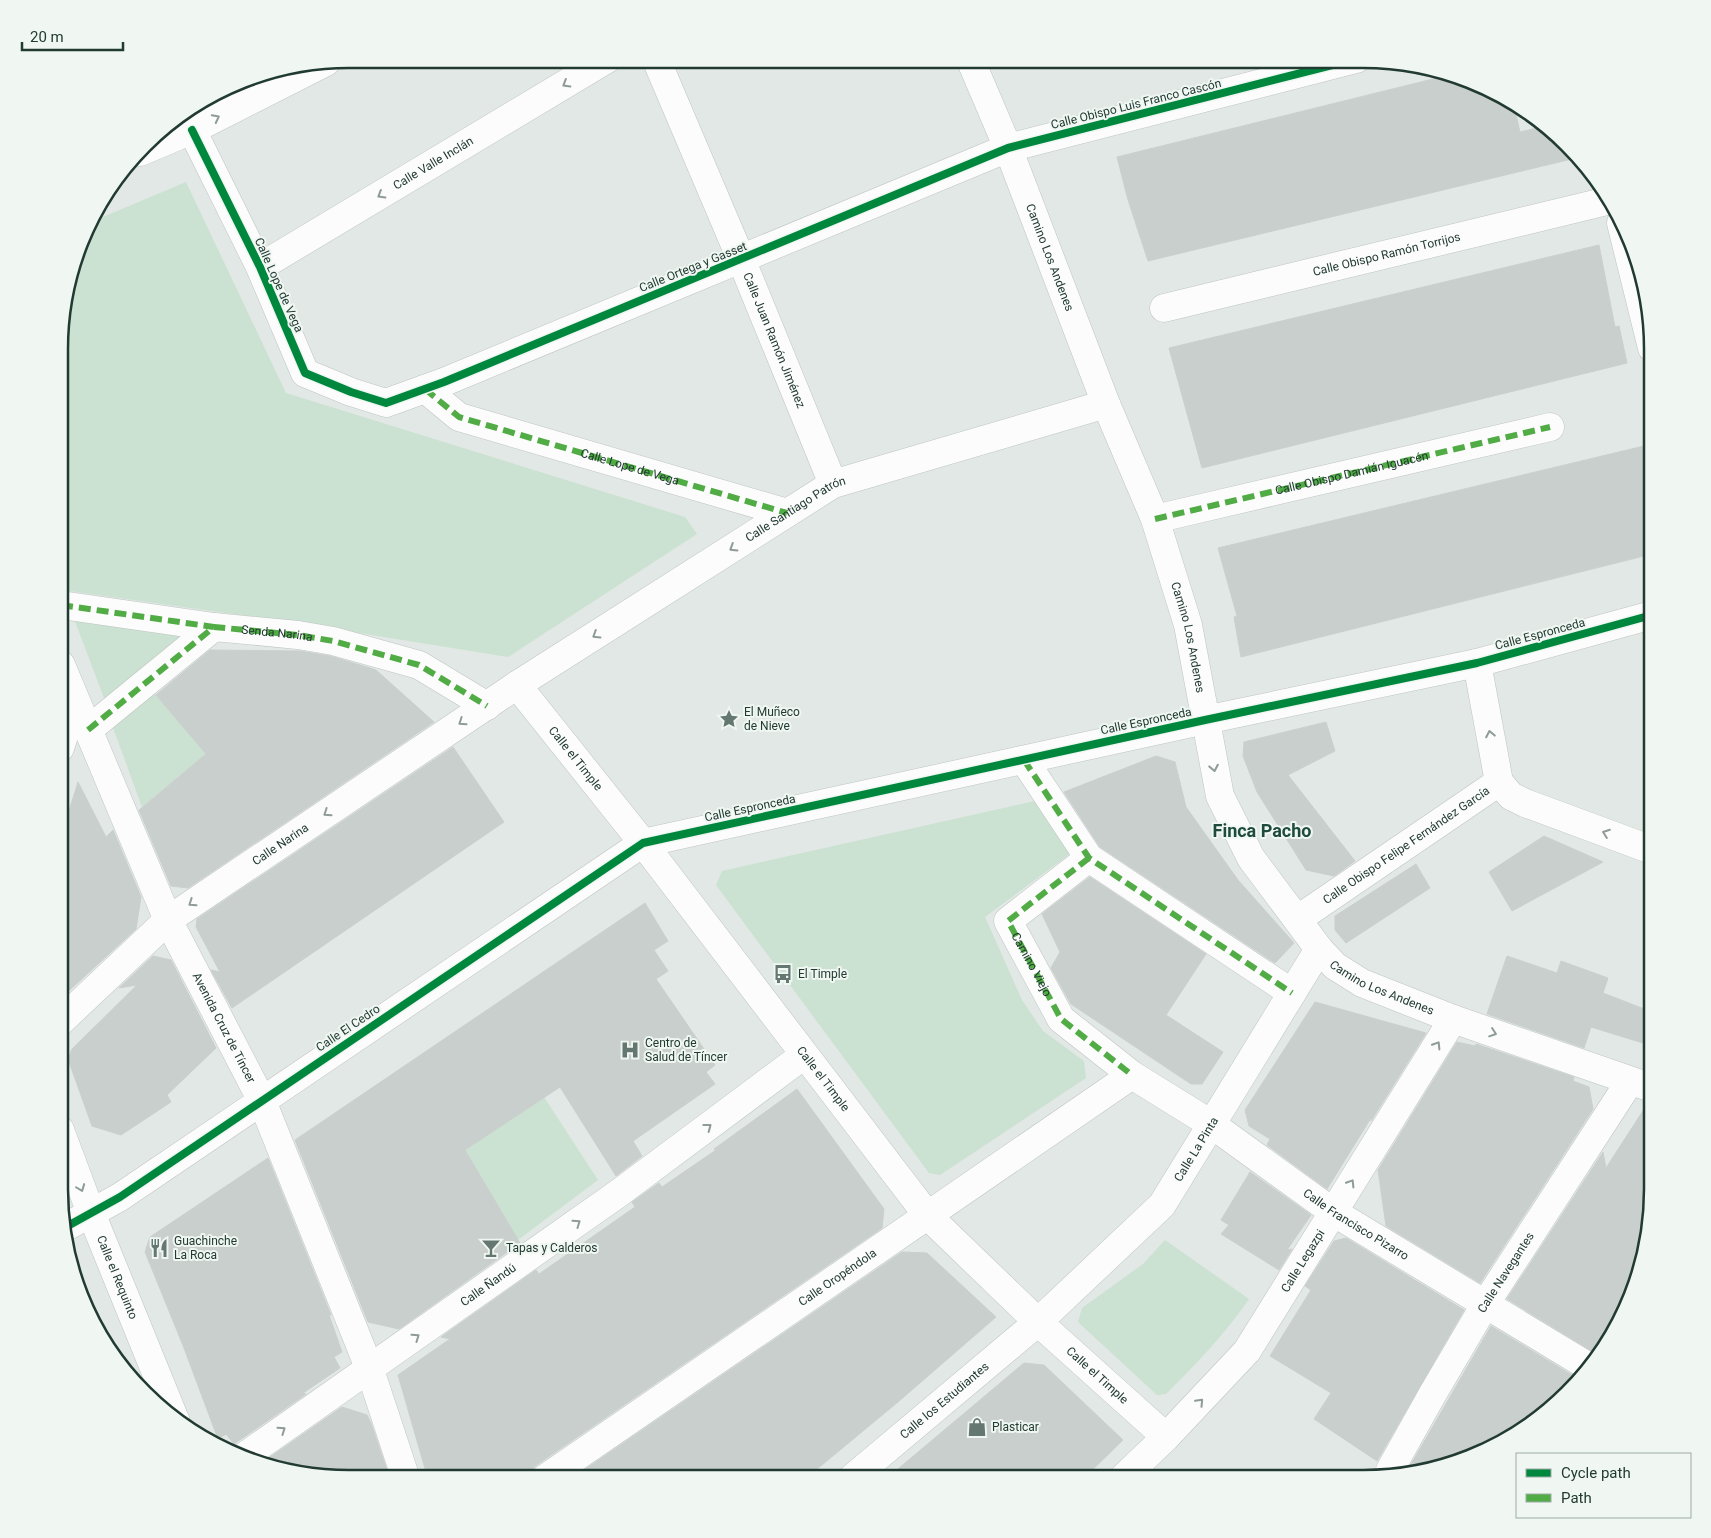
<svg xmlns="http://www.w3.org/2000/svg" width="1711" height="1538" viewBox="0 0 1711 1538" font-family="Roboto,sans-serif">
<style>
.green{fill:#cbe1d1}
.building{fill:#c9cfcc;stroke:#cbd0ce}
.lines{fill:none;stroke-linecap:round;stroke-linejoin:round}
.street-casing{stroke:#bfc5c2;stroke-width:29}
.secondary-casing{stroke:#bec5c2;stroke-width:29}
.street{stroke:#fbfcfb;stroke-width:28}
.secondary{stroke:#fbfcfb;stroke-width:28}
.quiet{stroke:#52ac45;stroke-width:6;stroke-dasharray:12 6;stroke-linecap:butt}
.cycleway-casing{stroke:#f0f7f3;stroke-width:11}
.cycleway{stroke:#00873e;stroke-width:8}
.oneway{stroke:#8e9b96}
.labels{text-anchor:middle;stroke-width:4;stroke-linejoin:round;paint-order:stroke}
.street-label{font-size:12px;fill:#213a32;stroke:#f0f7f3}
.poi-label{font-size:12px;fill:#213a32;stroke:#f0f7f3;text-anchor:start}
.district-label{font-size:18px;font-weight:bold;fill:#1e4b3e;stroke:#f0f7f3}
.rim{fill:none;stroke:#213a32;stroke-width:2.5}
</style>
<rect width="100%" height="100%" fill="#e2e8e5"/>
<g class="green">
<path d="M186,182L286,393L685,517L697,534L508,657L297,623L62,590L61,310L91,222Z"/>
<path d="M73,616L191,635L107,706Z"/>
<path d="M154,693L206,754L142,807L112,725Z"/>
<path d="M1035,801L1071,853L985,917L1022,1000L1043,1031L1084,1061L1086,1078L940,1175L929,1173L716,885L722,871Z"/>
<path d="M544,1097L598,1180L518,1240L465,1150Z"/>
<path d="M1165,1240L1249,1299C1225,1334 1196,1364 1166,1394L1157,1395L1078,1322L1082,1308L1143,1264Z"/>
<path d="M81,1301L90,1305L104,1337Z"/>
</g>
<g class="building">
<path d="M1445,76L1491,89L1514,106L1520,132L1541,127L1580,157L1148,261L1128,200L1117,157Z"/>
<path d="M1599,245L1615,327L1619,326L1627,363L1202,468L1169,348Z"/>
<path d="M1648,445L1652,464V554L1241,657L1234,617L1237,616L1218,548Z"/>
<path d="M210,650L300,651L330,656L370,668L376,670L434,722L188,888L171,886L139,810L206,754L156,695Z"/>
<path d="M1326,722L1335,751L1288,775L1355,861L1334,876L1306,870L1257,792L1243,756L1244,742Z"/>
<path d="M453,747L504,822L232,1008L211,970L220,972L196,927L197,919Z"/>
<path d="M1156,756L1175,762L1186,807L1238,880L1294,943L1275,963L1100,847L1064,792Z"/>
<path d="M78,782L106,837L113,830L141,897L136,929L60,999V840Z"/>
<path d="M1544,836L1603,862L1512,911L1489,872Z"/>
<path d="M1416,864L1430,888L1346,943L1335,930V916Z"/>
<path d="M1090,877L1206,954L1166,1015L1223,1052L1202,1084H1191L1071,1004L1051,968L1060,952L1042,914Z"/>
<path d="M645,903L668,941L654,950L668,971L656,979L715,1065L706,1072L715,1084L633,1141L642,1156L616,1176L560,1087L465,1150L520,1243L399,1329L368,1322L295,1140Z"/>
<path d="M153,956L171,960L216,1048L167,1095L171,1102L121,1135L92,1126L68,1059L72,1049L137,985L119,988Z"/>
<path d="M1507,956L1557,973L1561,961L1608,978L1603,993L1652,1012L1643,1043L1591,1027L1584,1048L1487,1014Z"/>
<path d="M1315,1002L1426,1033L1371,1121V1118L1327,1189L1267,1145L1270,1139L1249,1126L1245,1110Z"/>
<path d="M1457,1042L1475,1046L1476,1044L1574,1077L1573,1081L1589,1087L1593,1109L1480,1283L1386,1226L1378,1170Z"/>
<path d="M797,1089L884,1209L882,1228L535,1466L530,1472L529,1479H428L398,1375L450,1339L441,1337L536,1270L539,1274L635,1207L632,1202L659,1183L662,1187L716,1150L714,1149Z"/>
<path d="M1648,1103H1652V1190L1647,1247L1623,1318L1595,1353L1507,1299L1603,1152L1606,1168Z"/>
<path d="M268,1158L331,1315H329L342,1352L334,1357L340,1368L303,1393L306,1394L234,1444L226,1434L218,1439L184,1348L145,1252L150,1237Z"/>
<path d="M1250,1172L1311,1215L1287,1250L1292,1249L1279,1270L1221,1234L1229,1225L1221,1220Z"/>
<path d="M1346,1238L1464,1310L1377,1461L1314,1419L1331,1393L1270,1356L1311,1290L1305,1286L1334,1241Z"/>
<path d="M902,1252L927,1253L996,1317L898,1402L805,1479H571Z"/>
<path d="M1491,1326L1577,1378L1554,1407L1473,1457L1406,1473Z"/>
<path d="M1024,1363L1044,1365L1123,1440L1083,1479H886Z"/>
<path d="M342,1407L367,1415L371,1423L390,1479H348L263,1462Z"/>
</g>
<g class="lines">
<g class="street-casing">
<g id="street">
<path id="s1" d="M656,59L741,259L833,484"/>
<path id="s2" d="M970,59L1008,148L1106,404L1155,519L1188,625L1220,796L1251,858L1319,949L1335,966L1362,983L1453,1019L1652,1088"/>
<path d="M192,130L260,267L305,373L351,392L386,403L444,382L1008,148L1356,59"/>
<path d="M1621,223L1652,348"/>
<path id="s3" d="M260,267L607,59"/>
<path id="s4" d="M1164,308L1607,201"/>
<path d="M425,389L459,417L787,513"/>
<path id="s5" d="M1155,519L1550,427"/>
<path d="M61,605L214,627"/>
<path d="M1477,663L1499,782L1511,796L1525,803L1652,850"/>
<path id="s6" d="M61,665L168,920L262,1101L370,1370L406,1479"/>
<path id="s7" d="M517,685L643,843L928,1216L1038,1322L1166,1437"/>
<path d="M88,730L214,627L298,635L333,641L419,665L487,706"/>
<path d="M60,748L75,702"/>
<path d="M1024,760L1089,858L1292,993"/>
<path id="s8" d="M1089,858L1008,921L1061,1019L1132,1075L1211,1124L1333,1212L1586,1365"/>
<path id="s9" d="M1298,919L1499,782"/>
<path id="s10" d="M60,1022L168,920L517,685L833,484L1106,404"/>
<path id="s11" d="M60,1130L91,1213L176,1422"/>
<path d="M64,1228L120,1197L643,843L1205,720L1477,663L1652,615"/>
<path id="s12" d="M242,1458L619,1193L804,1055"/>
<path id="s13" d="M1390,1470L1432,1395L1486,1303L1630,1081"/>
<path id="s14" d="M544,1479L1132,1075"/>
<path id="s15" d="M851,1479L1038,1322L1162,1205L1319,949"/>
<path id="s16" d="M1122,1479L1166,1437L1247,1351L1453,1019"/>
</g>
</g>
<g class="secondary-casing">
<path id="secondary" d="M140,152L192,130L326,62"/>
</g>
<use href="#street" class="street"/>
<use href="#secondary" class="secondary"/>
<g class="quiet">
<path id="s17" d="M425,389L459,417L787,513"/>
<path d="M1155,519L1550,427"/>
<path d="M61,605L214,627"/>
<path id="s18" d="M88,730L214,627L298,635L333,641L419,665L487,706"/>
<path d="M1024,760L1089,858L1292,993"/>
<path id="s19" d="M1089,858L1008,921L1061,1019L1132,1075"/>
</g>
<g class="cycleway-casing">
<g id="cycleway">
<path d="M192,130L260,267L305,373L351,392L386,403L444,382L1008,148L1356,59"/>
<path d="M64,1228L120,1197L643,843L1205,720L1477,663L1652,615"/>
</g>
</g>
<use href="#cycleway" class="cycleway"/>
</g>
<defs><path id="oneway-chevron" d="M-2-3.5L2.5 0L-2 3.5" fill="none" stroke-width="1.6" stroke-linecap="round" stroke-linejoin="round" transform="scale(1.25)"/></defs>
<g class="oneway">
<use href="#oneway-chevron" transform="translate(566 84) rotate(149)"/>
<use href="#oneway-chevron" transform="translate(216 118) rotate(-27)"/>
<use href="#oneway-chevron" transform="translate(381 195) rotate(149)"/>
<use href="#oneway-chevron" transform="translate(733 548) rotate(148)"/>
<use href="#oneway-chevron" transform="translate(596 635) rotate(148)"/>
<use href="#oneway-chevron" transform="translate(462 722) rotate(146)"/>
<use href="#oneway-chevron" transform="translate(1490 734) rotate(-101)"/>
<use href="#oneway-chevron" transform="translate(1214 768) rotate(79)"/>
<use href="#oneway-chevron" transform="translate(327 813) rotate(146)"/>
<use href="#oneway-chevron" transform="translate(1606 833) rotate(-160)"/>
<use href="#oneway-chevron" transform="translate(192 903) rotate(146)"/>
<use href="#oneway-chevron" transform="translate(1493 1033) rotate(19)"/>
<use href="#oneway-chevron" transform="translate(1437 1045) rotate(-58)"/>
<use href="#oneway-chevron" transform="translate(708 1127) rotate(-37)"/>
<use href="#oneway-chevron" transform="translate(1351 1183) rotate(-58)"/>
<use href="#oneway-chevron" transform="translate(81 1188) rotate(69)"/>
<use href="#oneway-chevron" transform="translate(577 1223) rotate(-35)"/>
<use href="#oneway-chevron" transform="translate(416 1337) rotate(-35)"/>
<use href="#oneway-chevron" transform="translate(1200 1402) rotate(-47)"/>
<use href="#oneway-chevron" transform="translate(282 1430) rotate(-35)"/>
</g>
<defs>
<g id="sight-bare" transform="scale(1.5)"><path d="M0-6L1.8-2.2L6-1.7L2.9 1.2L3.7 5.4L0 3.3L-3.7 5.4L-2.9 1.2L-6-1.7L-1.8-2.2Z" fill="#657771" stroke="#f0f7f3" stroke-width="2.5" paint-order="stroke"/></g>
<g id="bus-bare" transform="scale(1.5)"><path d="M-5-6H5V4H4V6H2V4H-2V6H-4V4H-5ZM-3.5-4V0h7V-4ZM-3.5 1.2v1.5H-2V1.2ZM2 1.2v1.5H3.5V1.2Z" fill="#657771" stroke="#f0f7f3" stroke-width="2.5" paint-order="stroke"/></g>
<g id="hospital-bare" transform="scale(1.5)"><path d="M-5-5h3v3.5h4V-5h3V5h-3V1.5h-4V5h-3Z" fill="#657771" stroke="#f0f7f3" stroke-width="2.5" paint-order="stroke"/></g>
<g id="restaurant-bare" transform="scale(1.5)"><path d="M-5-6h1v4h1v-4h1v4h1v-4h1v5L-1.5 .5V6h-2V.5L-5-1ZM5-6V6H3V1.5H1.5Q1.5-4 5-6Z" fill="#657771" stroke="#f0f7f3" stroke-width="2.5" paint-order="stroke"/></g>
<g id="bar-bare" transform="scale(1.5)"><path d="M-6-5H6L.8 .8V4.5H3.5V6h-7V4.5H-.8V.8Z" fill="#657771" stroke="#f0f7f3" stroke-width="2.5" paint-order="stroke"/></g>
<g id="shop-bare" transform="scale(1.5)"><path d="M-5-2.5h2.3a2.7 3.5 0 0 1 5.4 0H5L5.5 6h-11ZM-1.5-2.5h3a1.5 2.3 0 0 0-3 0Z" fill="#657771" stroke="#f0f7f3" stroke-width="2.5" paint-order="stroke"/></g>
</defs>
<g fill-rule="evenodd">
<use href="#sight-bare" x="729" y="719"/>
<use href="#bus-bare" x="783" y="974"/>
<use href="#hospital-bare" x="630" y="1050"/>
<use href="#restaurant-bare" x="159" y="1248"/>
<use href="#bar-bare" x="491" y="1248"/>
<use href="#shop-bare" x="977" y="1427"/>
</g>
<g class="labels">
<g class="street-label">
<text transform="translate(1136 104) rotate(-14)" y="4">Calle Obispo Luis Franco Cascón</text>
<text dy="4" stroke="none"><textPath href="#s3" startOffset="202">Calle Valle Inclán</textPath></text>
<text dy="4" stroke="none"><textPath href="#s4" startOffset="229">Calle Obispo Ramón Torrijos</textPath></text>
<text dy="4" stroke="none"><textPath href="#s2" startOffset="214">Camino Los Andenes</textPath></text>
<text transform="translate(693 267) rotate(-22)" y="4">Calle Ortega y Gasset</text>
<text transform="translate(279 285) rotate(66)" y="4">Calle Lope de Vega</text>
<text dy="4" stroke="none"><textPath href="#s1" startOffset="305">Calle Juan Ramón Jiménez</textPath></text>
<text dy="4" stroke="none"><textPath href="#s17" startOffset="222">Calle Lope de Vega</textPath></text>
<text dy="4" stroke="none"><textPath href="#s5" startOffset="202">Calle Obispo Damián Iguacén</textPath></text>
<text dy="4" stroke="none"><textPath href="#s10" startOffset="899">Calle Santiago Patrón</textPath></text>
<text dy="4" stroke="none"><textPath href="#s18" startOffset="226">Senda Narina</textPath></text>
<text transform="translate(1540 634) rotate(-15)" y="4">Calle Espronceda</text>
<text dy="4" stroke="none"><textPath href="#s2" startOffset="619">Camino Los Andenes</textPath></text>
<text transform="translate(1146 721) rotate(-12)" y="4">Calle Espronceda</text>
<text dy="4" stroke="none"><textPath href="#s7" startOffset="94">Calle el Timple</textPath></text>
<text transform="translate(750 808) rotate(-12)" y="4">Calle Espronceda</text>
<text dy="4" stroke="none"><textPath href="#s10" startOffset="284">Calle Narina</textPath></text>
<text dy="4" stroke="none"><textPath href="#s9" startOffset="131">Calle Obispo Felipe Fernández García</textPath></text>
<text dy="4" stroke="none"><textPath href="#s19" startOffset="152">Camino Viejo</textPath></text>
<text dy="4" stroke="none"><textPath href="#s2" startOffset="1039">Camino Los Andenes</textPath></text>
<text dy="4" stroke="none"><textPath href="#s6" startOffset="398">Avenida Cruz de Tíncer</textPath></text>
<text transform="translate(348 1028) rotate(-34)" y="4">Calle El Cedro</text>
<text dy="4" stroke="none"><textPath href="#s7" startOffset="499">Calle el Timple</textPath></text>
<text dy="4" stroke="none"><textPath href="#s15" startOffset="480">Calle La Pinta</textPath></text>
<text dy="4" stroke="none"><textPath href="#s8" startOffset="574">Calle Francisco Pizarro</textPath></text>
<text dy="4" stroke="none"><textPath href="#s16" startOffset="285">Calle Legazpi</textPath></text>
<text dy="4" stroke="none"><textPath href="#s13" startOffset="229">Calle Navegantes</textPath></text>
<text dy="4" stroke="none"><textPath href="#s11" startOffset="158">Calle el Requinto</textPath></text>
<text dy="4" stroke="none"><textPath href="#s14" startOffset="356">Calle Oropéndola</textPath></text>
<text dy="4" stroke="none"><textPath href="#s12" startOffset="301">Calle Ñandú</textPath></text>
<text dy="4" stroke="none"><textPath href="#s7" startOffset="904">Calle el Timple</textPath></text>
<text dy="4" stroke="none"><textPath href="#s15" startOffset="122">Calle los Estudiantes</textPath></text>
</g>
<g class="poi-label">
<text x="744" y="716">El Muñeco<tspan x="744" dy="14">de Nieve</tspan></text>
<text x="798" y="978">El Timple</text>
<text x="645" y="1047">Centro de<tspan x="645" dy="14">Salud de Tíncer</tspan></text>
<text x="174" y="1245">Guachinche<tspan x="174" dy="14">La Roca</tspan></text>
<text x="506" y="1252">Tapas y Calderos</text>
<text x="992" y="1431">Plasticar</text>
</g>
<g class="district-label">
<text x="1262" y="837">Finca Pacho</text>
</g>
</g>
<path d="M0 0H1711V1538H0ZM349 68H1363A281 281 0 0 1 1644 349V1189A281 281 0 0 1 1363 1470H349A281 281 0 0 1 68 1189V349A281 281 0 0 1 349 68Z" fill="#f0f7f3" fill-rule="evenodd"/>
<path class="rim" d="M349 68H1363A281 281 0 0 1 1644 349V1189A281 281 0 0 1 1363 1470H349A281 281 0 0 1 68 1189V349A281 281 0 0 1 349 68Z"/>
<rect x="1516" y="1453" width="175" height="65" fill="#f0f7f3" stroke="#9daba6"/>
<rect x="1526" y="1469" width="25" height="8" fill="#00873e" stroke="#9daba6"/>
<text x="1561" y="1478" font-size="15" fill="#213a32">Cycle path</text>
<rect x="1526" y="1494" width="25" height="8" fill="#52ac45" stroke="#9daba6"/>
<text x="1561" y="1503" font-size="15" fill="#213a32">Path</text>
<path d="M22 42v8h101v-8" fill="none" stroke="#213a32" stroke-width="2.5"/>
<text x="30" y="42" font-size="15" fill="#213a32" stroke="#f0f7f3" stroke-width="4" paint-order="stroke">20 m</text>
</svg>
